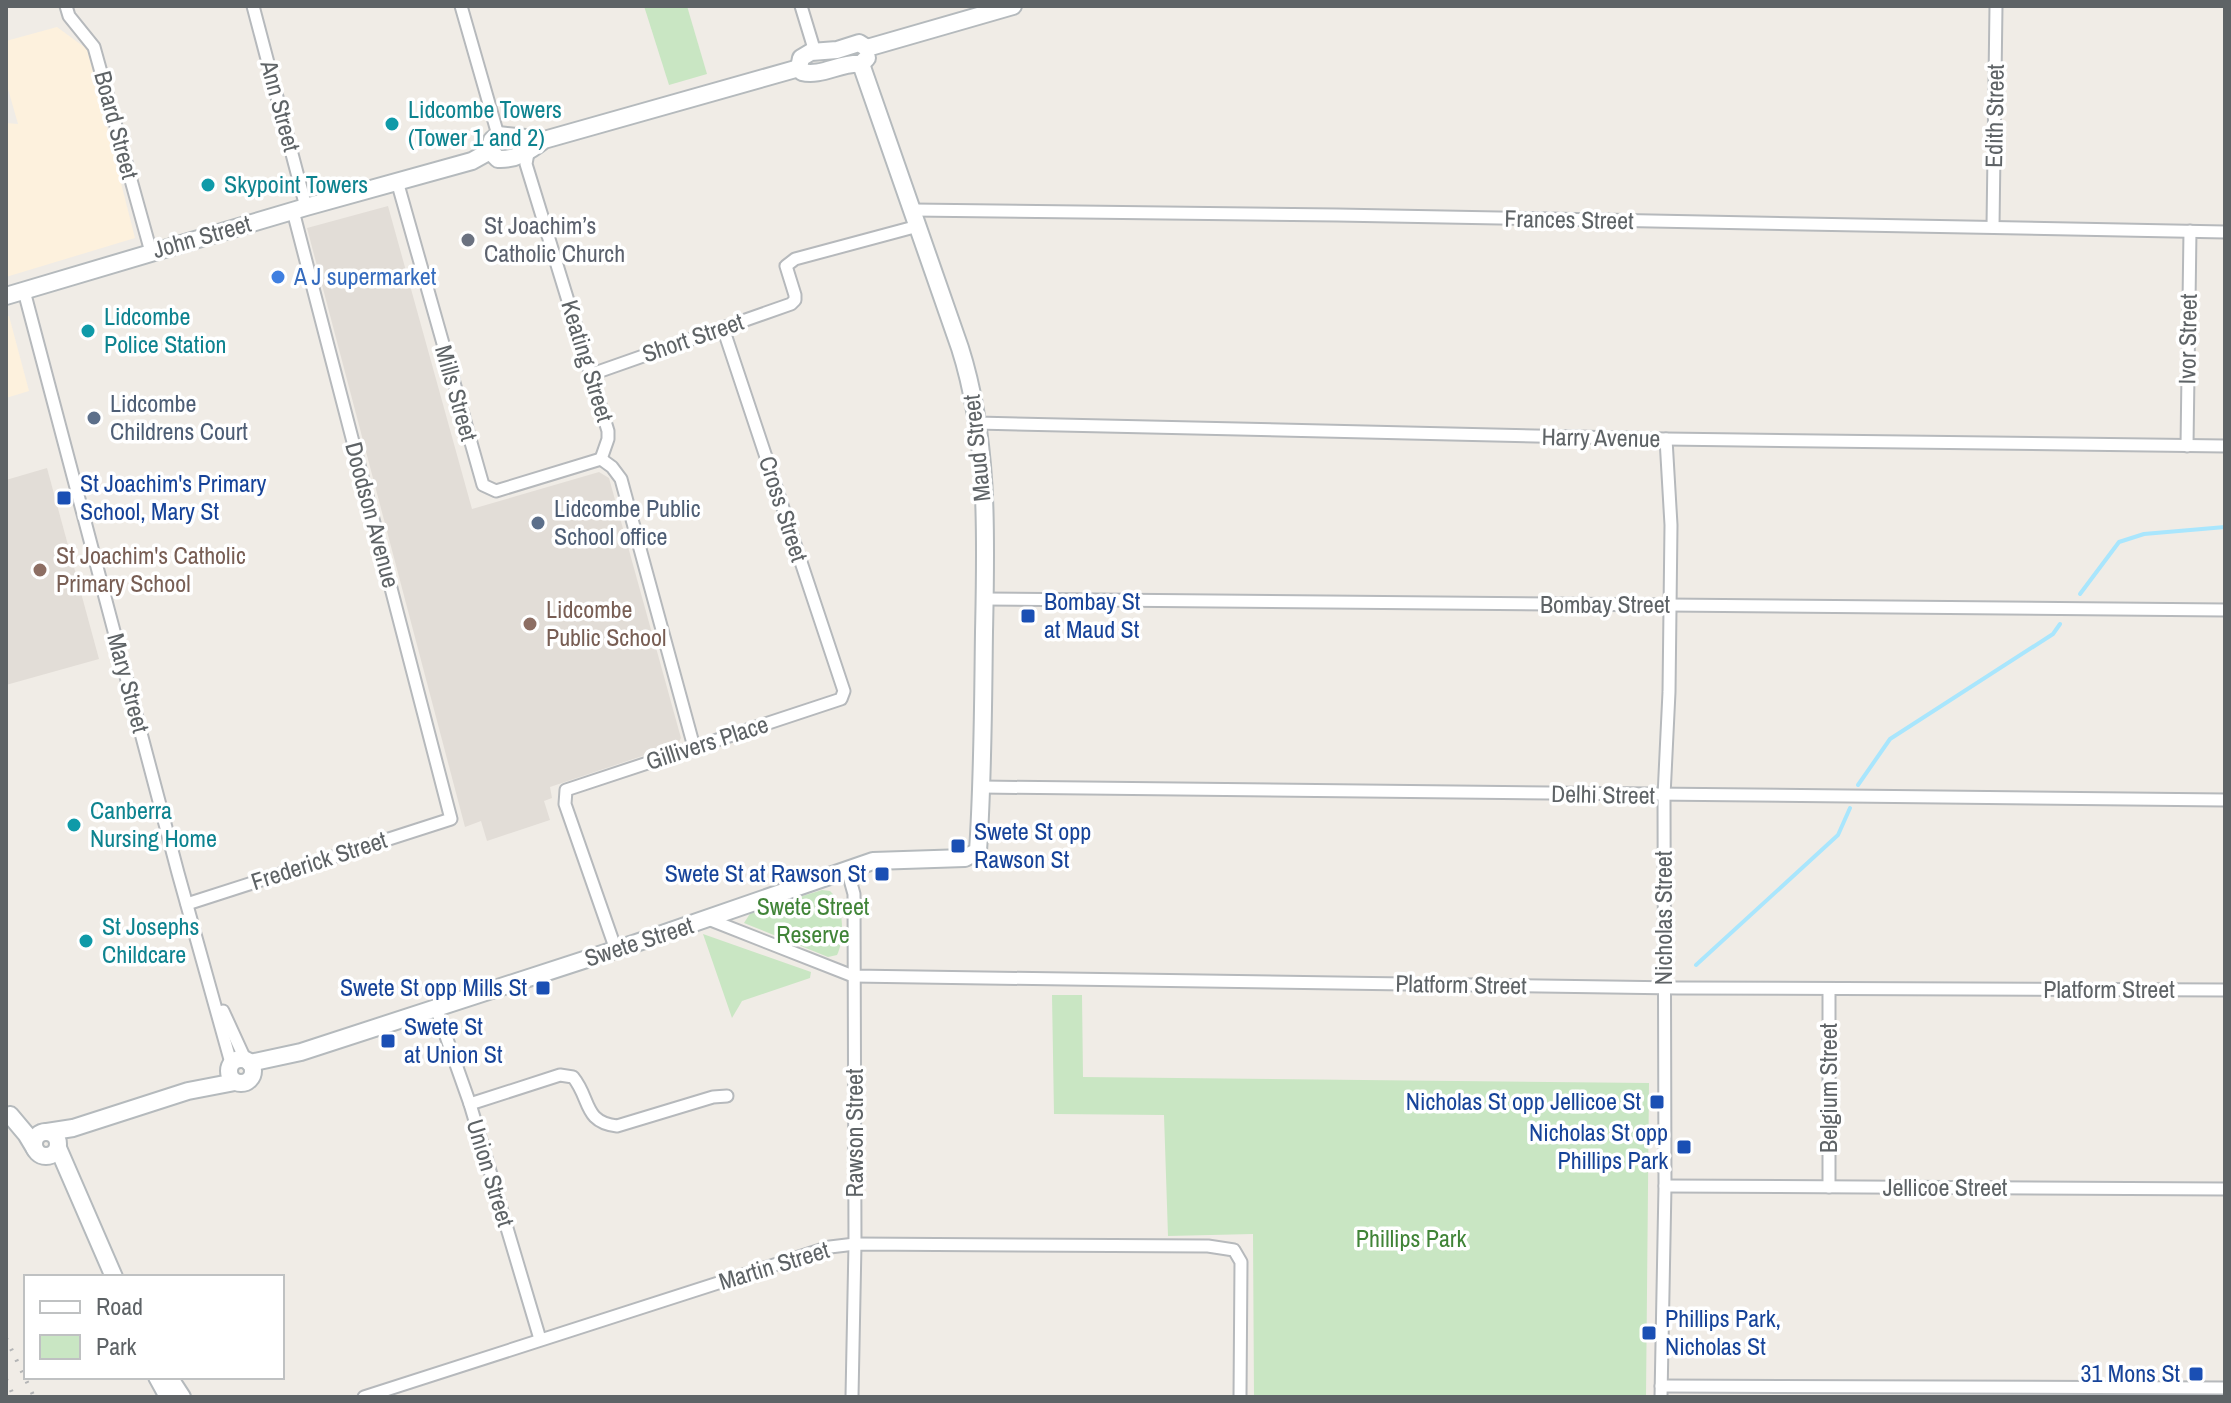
<svg xmlns="http://www.w3.org/2000/svg" width="2231" height="1403" viewBox="0 0 2231 1403" font-family="'Archivo Narrow',sans-serif">
<style>
.commercial{fill:#fdf1dd}
.education{fill:#e2ddd7}
.green{fill:#c9e6c3}
.lines{fill:none;stroke-linecap:round;stroke-linejoin:round}
.stream{stroke:#a9e6fd;stroke-width:4}
.street-casing{stroke:#b6b9bc;stroke-width:15}
.secondary-casing{stroke:#b5babd;stroke-width:20}
.street{stroke:#fff;stroke-width:11}
.secondary{stroke:#fff;stroke-width:16}
.rail{stroke:#b4b5b6;stroke-width:4;stroke-dasharray:2 10;stroke-linecap:butt}
.culture-dot{fill:#0f9aa8;stroke:#fff;stroke-width:3}
.worship-dot{fill:#6b7280;stroke:#fff;stroke-width:3}
.shop-dot{fill:#3f7fe0;stroke:#fff;stroke-width:3}
.service-dot{fill:#5c6f8a;stroke:#fff;stroke-width:3}
.transit-dot{fill:#1a4fb4;stroke:#fff;stroke-width:3}
.education-dot{fill:#8d6e63;stroke:#fff;stroke-width:3}
.labels{text-anchor:middle;stroke-width:7;stroke-linejoin:round;paint-order:stroke}
.street-label{font-size:24px;fill:#5e6366;stroke:#fff}
.culture-label{font-size:24px;fill:#0d838f;stroke:#fff;text-anchor:start}
.worship-label{font-size:24px;fill:#5b616d;stroke:#fff;text-anchor:start}
.shop-label{font-size:24px;fill:#366cbe;stroke:#fff;text-anchor:start}
.service-label{font-size:24px;fill:#4e5e75;stroke:#fff;text-anchor:start}
.transit-label{font-size:24px;fill:#164399;stroke:#fff;text-anchor:start}
.education-label{font-size:24px;fill:#785e54;stroke:#fff;text-anchor:start}
.park-label{font-size:24px;fill:#408437;stroke:#fff}
</style>
<rect width="100%" height="100%" fill="#f0ece6"/>
<g class="commercial">
<path d="M57,27L87,49L135,238L6,277V123L18,124L6,82V41Z"/>
<path d="M6,316H9L29,391L6,398Z"/>
</g>
<g class="education">
<path d="M388,206L472,509L599,472L609,478L681,738L678,744L550,787L552,798L544,801L550,820L487,841L481,821L465,827L307,228Z"/>
<path d="M47,468L99,659L6,685V480Z"/>
</g>
<g class="green">
<path d="M644,6H687L707,74L669,85Z"/>
<path d="M822,890L830,891C844,903 845,939 837,955L828,957L744,923L751,912Z"/>
<path d="M703,934L811,972L810,978L742,1001L732,1018Z"/>
<path d="M1052,995H1082L1083,1077L1649,1083L1646,1397H1254L1253,1234L1168,1236L1164,1115L1054,1114Z"/>
</g>
<g class="lines">
<g class="stream">
<path d="M2080,594L2119,542L2144,534L2225,527"/>
<path d="M1858,785L1890,739L2053,634L2060,624"/>
<path d="M1696,965L1838,835L1850,808"/>
</g>
<g class="street-casing">
<g id="street">
<path d="M66,6L69,16L94,47L151,252"/>
<path d="M253,6L306,207"/>
<path d="M461,6L498,135"/>
<path d="M801,6L815,52"/>
<path d="M528,153L526,164L608,431V439L601,459"/>
<path d="M397,181L483,485L496,491L601,459"/>
<path d="M913,210L1337,215L2225,232"/>
<path d="M1993,226L1996,6"/>
<path d="M24,291L178,873L231,1063"/>
<path d="M592,374L791,304L795,300V295L786,266L795,259L918,226"/>
<path d="M977,423L1666,439L2225,446"/>
<path d="M2187,446L2190,231"/>
<path d="M601,459L612,467L621,479L694,747"/>
<path d="M985,599L2225,610"/>
<path d="M982,787L2225,800"/>
<path d="M847,869L854,894L855,1244L852,1397"/>
<path d="M187,904L451,819L293,211"/>
<path d="M708,919L853,976L1678,988L2225,990"/>
<path d="M616,950L565,804L566,790L841,699L844,691L723,328"/>
<path d="M1829,989V1187"/>
<path d="M436,1008L470,1104L540,1339"/>
<path d="M223,1011L245,1059"/>
<path d="M470,1104L560,1075L573,1077C591,1099 583,1122 617,1126L713,1097L727,1096"/>
<path d="M1665,1186L2225,1189"/>
<path d="M1661,1386L2225,1388"/>
<path d="M364,1397L830,1247L855,1244L1208,1246L1234,1250L1241,1262L1240,1397"/>
<path d="M1661,1397L1665,1186L1664,796L1669,692L1671,525L1666,439"/>
</g>
</g>
<g class="secondary-casing">
<g id="secondary">
<path d="M867,48L1013,6"/>
<path d="M799,68L802,72C821,77 841,62 861,64L867,58"/>
<path d="M799,68L801,58L811,52L837,50L859,43L867,48"/>
<path d="M544,140C530,151 516,160 498,159L490,151L492,140L498,135L544,140L799,68"/>
<path d="M6,296L306,207L472,161L490,151"/>
<circle cx="241" cy="1071" r="12"/>
<path d="M250,1063L301,1052L636,943L873,861L965,858L978,851C983,778 983,705 984,632C986,537 989,439 960,348L861,64"/>
<path d="M10,1115L26,1134L35,1149"/>
<path d="M47,1132L73,1128L188,1091L235,1082"/>
<circle cx="46" cy="1144" r="12"/>
<path d="M58,1148L114,1277"/>
<path d="M157,1377L168,1397"/>
<path d="M169,1377L182,1397"/>
</g>
</g>
<use href="#street" class="street"/>
<use href="#secondary" class="secondary"/>
<g class="rail">
<path d="M6,1338L34,1397"/>
<path d="M6,1379L14,1397"/>
</g>
</g>
<g class="culture-dot">
<circle cx="392" cy="124" r="8"/>
<circle cx="208" cy="185" r="8"/>
<circle cx="88" cy="331" r="8"/>
<circle cx="74" cy="825" r="8"/>
<circle cx="86" cy="941" r="8"/>
</g>
<circle class="worship-dot" cx="468" cy="240" r="8"/>
<circle class="shop-dot" cx="278" cy="277" r="8"/>
<g class="service-dot">
<circle cx="94" cy="418" r="8"/>
<circle cx="538" cy="523" r="8"/>
</g>
<g class="transit-dot">
<rect x="56" y="490" width="16" height="16" rx="4"/>
<rect x="1020" y="608" width="16" height="16" rx="4"/>
<rect x="950" y="838" width="16" height="16" rx="4"/>
<rect x="874" y="866" width="16" height="16" rx="4"/>
<rect x="535" y="980" width="16" height="16" rx="4"/>
<rect x="380" y="1033" width="16" height="16" rx="4"/>
<rect x="1649" y="1094" width="16" height="16" rx="4"/>
<rect x="1676" y="1139" width="16" height="16" rx="4"/>
<rect x="1641" y="1325" width="16" height="16" rx="4"/>
<rect x="2188" y="1366" width="16" height="16" rx="4"/>
</g>
<g class="education-dot">
<circle cx="40" cy="570" r="8"/>
<circle cx="530" cy="624" r="8"/>
</g>
<g class="labels">
<g class="street-label">
<text transform="translate(280 106) rotate(75)" y="8">Ann Street</text>
<text transform="translate(1995 116) rotate(-89)" y="8">Edith Street</text>
<text transform="translate(116 125) rotate(75)" y="8">Board Street</text>
<text transform="translate(1569 220) rotate(1)" y="8">Frances Street</text>
<text transform="translate(202 237) rotate(-16)" y="8">John Street</text>
<text transform="translate(693 338) rotate(-19)" y="8">Short Street</text>
<text transform="translate(2188 339) rotate(-89)" y="8">Ivor Street</text>
<text transform="translate(587 361) rotate(73)" y="8">Keating Street</text>
<text transform="translate(456 393) rotate(74)" y="8">Mills Street</text>
<text transform="translate(1601 438) rotate(1)" y="8">Harry Avenue</text>
<text transform="translate(977 448) rotate(-96)" y="8">Maud Street</text>
<text transform="translate(783 509) rotate(72)" y="8">Cross Street</text>
<text transform="translate(372 515) rotate(75)" y="8">Doodson Avenue</text>
<text x="1605" y="613">Bombay Street</text>
<text transform="translate(128 683) rotate(75)" y="8">Mary Street</text>
<text transform="translate(707 743) rotate(-18)" y="8">Gillivers Place</text>
<text transform="translate(1603 795) rotate(1)" y="8">Delhi Street</text>
<text transform="translate(319 861) rotate(-18)" y="8">Frederick Street</text>
<text transform="translate(1664 918) rotate(-90)" y="8">Nicholas Street</text>
<text transform="translate(639 942) rotate(-18)" y="8">Swete Street</text>
<text transform="translate(1461 985) rotate(1)" y="8">Platform Street</text>
<text x="2109" y="998">Platform Street</text>
<text transform="translate(1829 1088) rotate(-90)" y="8">Belgium Street</text>
<text transform="translate(855 1133) rotate(-90)" y="8">Rawson Street</text>
<text transform="translate(490 1173) rotate(73)" y="8">Union Street</text>
<text x="1945" y="1196">Jellicoe Street</text>
<text transform="translate(774 1266) rotate(-17)" y="8">Martin Street</text>
</g>
<g class="culture-label">
<text x="408" y="118">Lidcombe Towers<tspan x="408" dy="28">(Tower 1 and 2)</tspan></text>
<text x="224" y="193">Skypoint Towers</text>
<text x="104" y="325">Lidcombe<tspan x="104" dy="28">Police Station</tspan></text>
<text x="90" y="819">Canberra<tspan x="90" dy="28">Nursing Home</tspan></text>
<text x="102" y="935">St Josephs<tspan x="102" dy="28">Childcare</tspan></text>
</g>
<g class="worship-label">
<text x="484" y="234">St Joachim’s<tspan x="484" dy="28">Catholic Church</tspan></text>
</g>
<g class="shop-label">
<text x="294" y="285">A J supermarket</text>
</g>
<g class="service-label">
<text x="110" y="412">Lidcombe<tspan x="110" dy="28">Childrens Court</tspan></text>
<text x="554" y="517">Lidcombe Public<tspan x="554" dy="28">School office</tspan></text>
</g>
<g class="transit-label">
<text x="80" y="492">St Joachim's Primary<tspan x="80" dy="28">School, Mary St</tspan></text>
<text x="1044" y="610">Bombay St<tspan x="1044" dy="28">at Maud St</tspan></text>
<text x="974" y="840">Swete St opp<tspan x="974" dy="28">Rawson St</tspan></text>
<text x="866" y="882" text-anchor="end">Swete St at Rawson St</text>
<text x="527" y="996" text-anchor="end">Swete St opp Mills St</text>
<text x="404" y="1035">Swete St<tspan x="404" dy="28">at Union St</tspan></text>
<text x="1641" y="1110" text-anchor="end">Nicholas St opp Jellicoe St</text>
<text x="1668" y="1141" text-anchor="end">Nicholas St opp<tspan x="1668" dy="28">Phillips Park</tspan></text>
<text x="1665" y="1327">Phillips Park,<tspan x="1665" dy="28">Nicholas St</tspan></text>
<text x="2180" y="1382" text-anchor="end">31 Mons St</text>
</g>
<g class="education-label">
<text x="56" y="564">St Joachim's Catholic<tspan x="56" dy="28">Primary School</tspan></text>
<text x="546" y="618">Lidcombe<tspan x="546" dy="28">Public School</tspan></text>
</g>
<g class="park-label">
<text x="813" y="915">Swete Street<tspan x="813" dy="28">Reserve</tspan></text>
<text x="1411" y="1247">Phillips Park</text>
</g>
</g>
<rect width="2231" height="1403" fill="none" stroke="#5e6366" stroke-width="16"/>
<rect x="24" y="1275" width="260" height="104" fill="#ffffff" stroke="#bfc1c2" stroke-width="2"/>
<rect x="40" y="1301" width="40" height="12" fill="#ffffff" stroke="#bfc1c2" stroke-width="2"/>
<text x="96" y="1315" font-size="24" fill="#5e6366">Road</text>
<rect x="40" y="1335" width="40" height="24" fill="#c9e6c3" stroke="#bfc1c2" stroke-width="2"/>
<text x="96" y="1355" font-size="24" fill="#5e6366">Park</text>
</svg>
